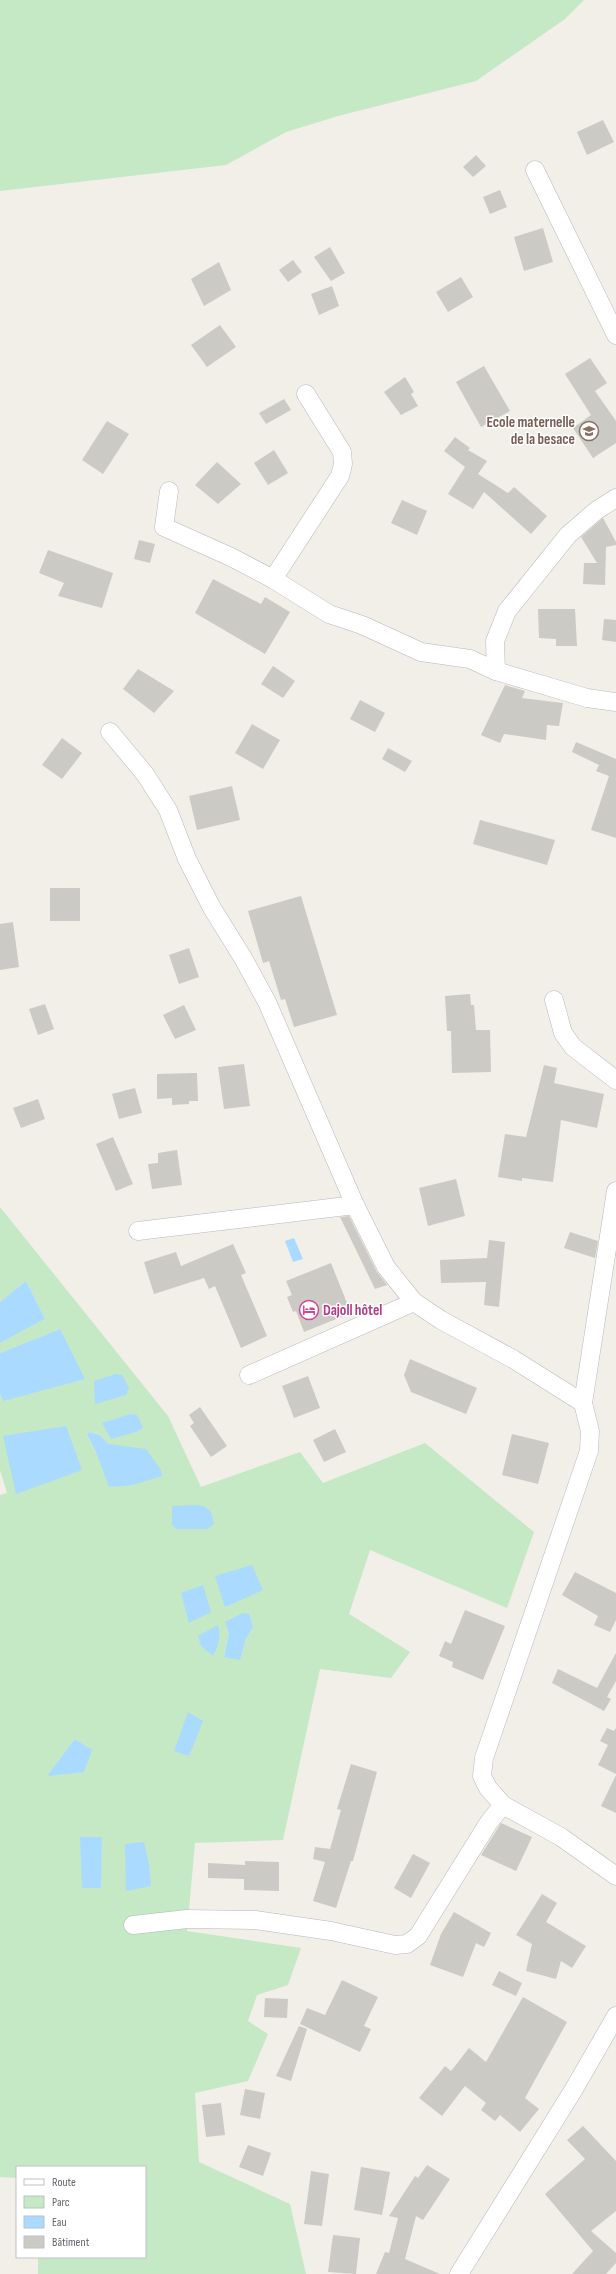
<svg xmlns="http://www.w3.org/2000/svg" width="616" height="2274" viewBox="0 0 616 2274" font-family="'Sofia Sans Condensed',sans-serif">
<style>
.green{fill:#c5e8c5;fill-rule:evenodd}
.water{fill:#aadaff}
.building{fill:#cccac5}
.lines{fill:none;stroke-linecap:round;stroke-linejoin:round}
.minor-casing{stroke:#b5b8bc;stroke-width:19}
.minor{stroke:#fff;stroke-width:18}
.labels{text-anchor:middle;stroke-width:3;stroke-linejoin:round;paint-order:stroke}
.education-label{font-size:15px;font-weight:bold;fill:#785e54;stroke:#fff;text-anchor:end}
.hotel-label{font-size:15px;font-weight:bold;fill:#b23c85;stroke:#fff;text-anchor:start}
</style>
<rect width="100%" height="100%" fill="#f1efe8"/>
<g class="green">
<path d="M0,0H584L565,19L476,81L338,116L286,132L226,165L0,191Z"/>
<path d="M0,1207L168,1416L201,1487L300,1452L323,1483L425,1443L534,1532L507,1608L370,1550L349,1614L410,1652L391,1678L320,1669L283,1840L195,1843L187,1931L301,1948L288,1985L257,1995L248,2021L268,2034L248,2081L195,2093L199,2162L290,2204L306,2274H38V2257H145V2167H17V2178L0,2177V1495L7,1493L0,1470V1393L3,1401L60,1329L0,1353V1343L45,1319L26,1281L0,1302ZM89,1432L100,1435L108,1444L96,1452L87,1436ZM253,1627L246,1639L240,1659L224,1657L229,1633ZM75,1739L91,1750L48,1776V1775ZM80,1837L102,1838L100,1888ZM149,1864L126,1891V1872Z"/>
</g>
<g class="water">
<path d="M294,1238L303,1259L293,1262L285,1241Z"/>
<path d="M26,1281L45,1319L0,1343V1302Z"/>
<path d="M60,1329L85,1379L3,1401L0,1393V1353Z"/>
<path d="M116,1374L122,1375L129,1388L126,1395L95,1404L94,1381Z"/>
<path d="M130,1414L137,1415L143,1428L136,1432L111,1439L102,1423Z"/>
<path d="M66,1426L82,1470L16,1494L3,1436Z"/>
<path d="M89,1432L100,1435L108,1444L146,1449L161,1470L162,1476L133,1485L109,1487L96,1452L87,1435Z"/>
<path d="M193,1505L204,1506L211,1512L214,1524L207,1529H176L172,1525V1506Z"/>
<path d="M252,1565L263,1590L225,1607L215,1576Z"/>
<path d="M203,1585L211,1612L189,1623L181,1593Z"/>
<path d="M243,1613L249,1614L253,1627L246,1639L240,1660L224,1657L229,1633L225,1622Z"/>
<path d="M218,1625C221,1637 219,1645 213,1656L201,1646L198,1636Z"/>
<path d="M188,1712L203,1721L189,1756L174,1751Z"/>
<path d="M75,1739L92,1750L84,1772L47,1776Z"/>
<path d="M80,1837H102L101,1888H82Z"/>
<path d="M144,1842L149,1864L151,1886L126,1891L125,1844Z"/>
</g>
<g class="building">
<path d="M603,120L614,142L587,155L577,132Z"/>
<path d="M476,155L486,166L473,177L463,167Z"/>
<path d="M500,190L507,207L490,214L483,197Z"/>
<path d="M543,228L553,262L524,271L514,237Z"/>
<path d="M330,247L345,273L331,281L314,257Z"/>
<path d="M293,260L302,272L288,282L279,270Z"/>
<path d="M219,262L231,290L204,306L191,279Z"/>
<path d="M461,277L473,297L448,312L436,292Z"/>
<path d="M332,286L339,306L319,315L311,294Z"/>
<path d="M220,325L236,347L207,367L191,345Z"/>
<path d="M590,358L607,383L595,391L616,421V443L593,458L573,428L591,415L565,374Z"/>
<path d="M484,366L510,411L481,427L456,382Z"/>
<path d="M405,377L414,392L411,394L418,406L401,415L384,392Z"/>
<path d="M284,399L291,410L266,424L259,413Z"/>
<path d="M107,421L129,434L103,474L82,460Z"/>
<path d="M455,437L470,448L468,450L487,461L478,474L508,493L514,487L547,516L531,534L484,492L473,509L448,494L465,467L444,451Z"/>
<path d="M274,450L288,473L268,485L254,463Z"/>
<path d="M217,462L241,484L218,504L195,485Z"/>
<path d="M402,500L427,511L417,535L391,523Z"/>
<path d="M603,518L616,542V545L606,547L605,585L583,584L584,563H597L581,537Z"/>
<path d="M139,540L155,544L150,563L134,559Z"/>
<path d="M48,550L113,573L102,608L58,596L64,583L39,573Z"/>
<path d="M213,579L261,604L265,597L290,612L265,654L195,613Z"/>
<path d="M538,609H575L577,646H556V639L539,638Z"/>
<path d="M604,619L616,620V642L602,640Z"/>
<path d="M273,666L295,681L283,698L261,684Z"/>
<path d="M138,669L174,691L154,713L123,689Z"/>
<path d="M505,685L525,691L522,698L563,703L559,726L547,725L546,740L504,734L500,743L481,735Z"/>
<path d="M360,700L385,713L375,732L350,719Z"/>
<path d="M252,724L280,740L263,769L235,753Z"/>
<path d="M62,738L82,753L62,779L42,765Z"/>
<path d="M576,742L616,759V838L591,830L609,776L596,771L599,765L572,752Z"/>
<path d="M388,748L412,761L405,772L382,759Z"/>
<path d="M232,786L240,820L197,830L189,796Z"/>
<path d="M480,820L555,840L547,865L473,844Z"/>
<rect x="50" y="888" width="30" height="33"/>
<path d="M301,896L337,1015L294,1027L285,999L281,1000L269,961L263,963L248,911Z"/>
<path d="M13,922L19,967L0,970V924Z"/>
<path d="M189,948L199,977L179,984L169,955Z"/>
<path d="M470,994L471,1005H474L476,1030H490L491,1072L452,1073L451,1031H447L445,996Z"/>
<path d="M45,1004L54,1029L38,1035L29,1009Z"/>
<path d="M184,1005L196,1030L175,1039L163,1015Z"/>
<path d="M244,1064L250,1106L224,1109L218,1067Z"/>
<path d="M544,1065L557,1068L554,1083L604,1094L597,1128L561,1120L553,1182L522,1178V1181L498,1177L505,1134L526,1137Z"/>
<path d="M197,1073L198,1101H189V1104L172,1105V1098L157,1099V1074Z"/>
<path d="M135,1088L142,1113L119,1119L112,1094Z"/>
<path d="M38,1099L45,1119L21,1128L13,1108Z"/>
<path d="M113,1137L133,1184L116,1191L96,1144Z"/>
<path d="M177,1150L182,1185L152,1189L148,1164L158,1163V1153Z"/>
<path d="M456,1179L465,1216L428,1226L419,1188Z"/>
<path d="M349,1216L377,1272L387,1285L375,1289L340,1217Z"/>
<path d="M570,1232L598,1241L595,1258L564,1248Z"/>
<path d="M489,1240L505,1242L499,1307L484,1305L486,1282L441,1283L440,1260L487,1258Z"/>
<path d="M233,1244L246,1273L241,1275L267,1336L241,1348L215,1286L209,1289L204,1278L154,1294L144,1262L176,1252L181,1266Z"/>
<path d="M331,1263L351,1313L304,1332L296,1311L293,1312L287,1297L292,1295L286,1281Z"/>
<path d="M410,1359L477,1388L466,1414L411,1392L404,1375Z"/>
<path d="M308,1376L320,1408L294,1418L282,1386Z"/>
<path d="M200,1407L227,1446L211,1457L190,1426L194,1423L189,1415Z"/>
<path d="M335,1429L346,1452L324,1462L313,1440Z"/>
<path d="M512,1434L549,1443L538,1484L502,1475Z"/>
<path d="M575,1572L616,1593V1620L610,1632L594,1625L598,1616L562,1595Z"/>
<path d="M465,1610L505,1626L483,1680L452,1667L453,1662L439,1656L445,1641L451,1644Z"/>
<path d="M616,1653V1681L607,1697L611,1699L604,1711L552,1683L558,1669L597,1688Z"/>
<path d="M607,1728L614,1731L616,1728V1774L598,1765L608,1745L600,1741Z"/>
<path d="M351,1764L377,1772L353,1861H351L336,1908L313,1901L325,1862L313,1859L315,1847L330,1849L341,1810L337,1809Z"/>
<path d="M616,1775V1813L601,1806Z"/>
<path d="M501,1823L532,1837L516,1871L481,1855Z"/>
<path d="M413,1854L430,1863L411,1898L394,1888Z"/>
<path d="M245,1861L279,1862V1891L244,1890V1879L208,1878V1863L245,1865Z"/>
<path d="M542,1894L557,1903L546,1922L586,1946L572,1968L561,1961L556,1979L526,1971L532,1944L516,1935Z"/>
<path d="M454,1912L491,1933L484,1947L476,1943L463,1977L430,1965L441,1934Z"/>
<path d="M499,1971L522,1983L516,1996L492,1985Z"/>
<path d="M342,1980L378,1997L364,2026L371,2029L360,2052L300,2024L307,2008L325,2015Z"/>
<path d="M523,1997L567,2022L525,2098L539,2109L520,2132L500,2115L495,2121L481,2110L486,2103L465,2086L442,2116L419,2098L445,2066L451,2071L469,2048L486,2062Z"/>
<path d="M265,1998L288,1999L287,2018L264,2017Z"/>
<path d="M299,2026L307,2029L291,2081L276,2076Z"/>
<path d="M245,2089L265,2093L260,2119L240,2115Z"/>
<path d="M221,2103L225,2135L206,2137L202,2105Z"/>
<path d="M583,2126L616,2161V2211L591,2231L616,2253V2263L606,2274H572L593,2251L545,2194L585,2159L567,2140Z"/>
<path d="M248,2145L271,2153L263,2176L239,2167Z"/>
<path d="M427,2165L450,2179L423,2220L416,2216L405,2259L440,2274H376L385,2252L389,2253L398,2218L389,2216L415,2176L418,2178Z"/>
<path d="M361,2167L390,2172L382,2215L354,2210Z"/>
<path d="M311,2171L329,2174L322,2226L304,2224Z"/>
<path d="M333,2235L360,2238L356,2274L328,2272Z"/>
</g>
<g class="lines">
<g class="minor-casing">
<g id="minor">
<path d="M535,170L616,335"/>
<path d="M169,491L164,527L231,557L273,579L329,614L362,625L421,652L470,659L496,671"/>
<path d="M616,498L597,510L568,535L507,611L495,641L496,671L587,698L616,702"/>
<path d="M273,579L340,476L343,464L342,452L306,394"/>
<path d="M110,732L145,774L168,810L187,859L212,908L243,958L267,1002L355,1205L386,1267L414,1302L441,1320L513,1359L583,1403"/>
<path d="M554,1000L563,1033L573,1047L616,1080"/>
<path d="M616,1191L583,1403L590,1431L589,1451L484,1758L482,1776L488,1788L503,1805L561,1837L616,1876"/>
<path d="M138,1231L355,1205"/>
<path d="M249,1375L414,1302"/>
<path d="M133,1925L187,1919L255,1920L331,1931L395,1945L407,1944L418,1936L489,1822L503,1805"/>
<path d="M459,2274L574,2089L616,2016"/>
</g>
</g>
<use href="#minor" class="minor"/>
</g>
<defs>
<g id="school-ring" transform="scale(1)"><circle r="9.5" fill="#fff" stroke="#8d6e63" stroke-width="1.5"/><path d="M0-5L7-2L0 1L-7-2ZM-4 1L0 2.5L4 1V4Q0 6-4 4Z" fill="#8d6e63"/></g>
<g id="hotel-ring" transform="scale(1)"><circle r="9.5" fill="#fff" stroke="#d1479c" stroke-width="1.5"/><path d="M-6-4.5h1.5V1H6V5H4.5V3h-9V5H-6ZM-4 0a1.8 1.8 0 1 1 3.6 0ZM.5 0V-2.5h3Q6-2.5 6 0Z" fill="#d1479c"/></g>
</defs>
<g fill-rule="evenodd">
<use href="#school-ring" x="589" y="431"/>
<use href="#hotel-ring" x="309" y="1310"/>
</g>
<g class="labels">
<g class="education-label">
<text x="575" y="427">Ecole maternelle<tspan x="575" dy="17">de la besace</tspan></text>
</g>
<g class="hotel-label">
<text x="323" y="1315">Dajoll hôtel</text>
</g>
</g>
<rect x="16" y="2166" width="130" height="92" fill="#ffffff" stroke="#bfc1c3"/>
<rect x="24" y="2179" width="20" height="6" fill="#ffffff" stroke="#bfc1c3"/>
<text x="52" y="2186" font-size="12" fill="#5f6368">Route</text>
<rect x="24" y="2196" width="20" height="12" fill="#c5e8c5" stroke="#bfc1c3"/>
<text x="52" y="2206" font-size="12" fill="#5f6368">Parc</text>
<rect x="24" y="2216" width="20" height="12" fill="#aadaff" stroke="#bfc1c3"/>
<text x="52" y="2226" font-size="12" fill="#5f6368">Eau</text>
<rect x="24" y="2236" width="20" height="12" fill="#cccac5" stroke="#bfc1c3"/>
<text x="52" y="2246" font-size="12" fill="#5f6368">Bâtiment</text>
</svg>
